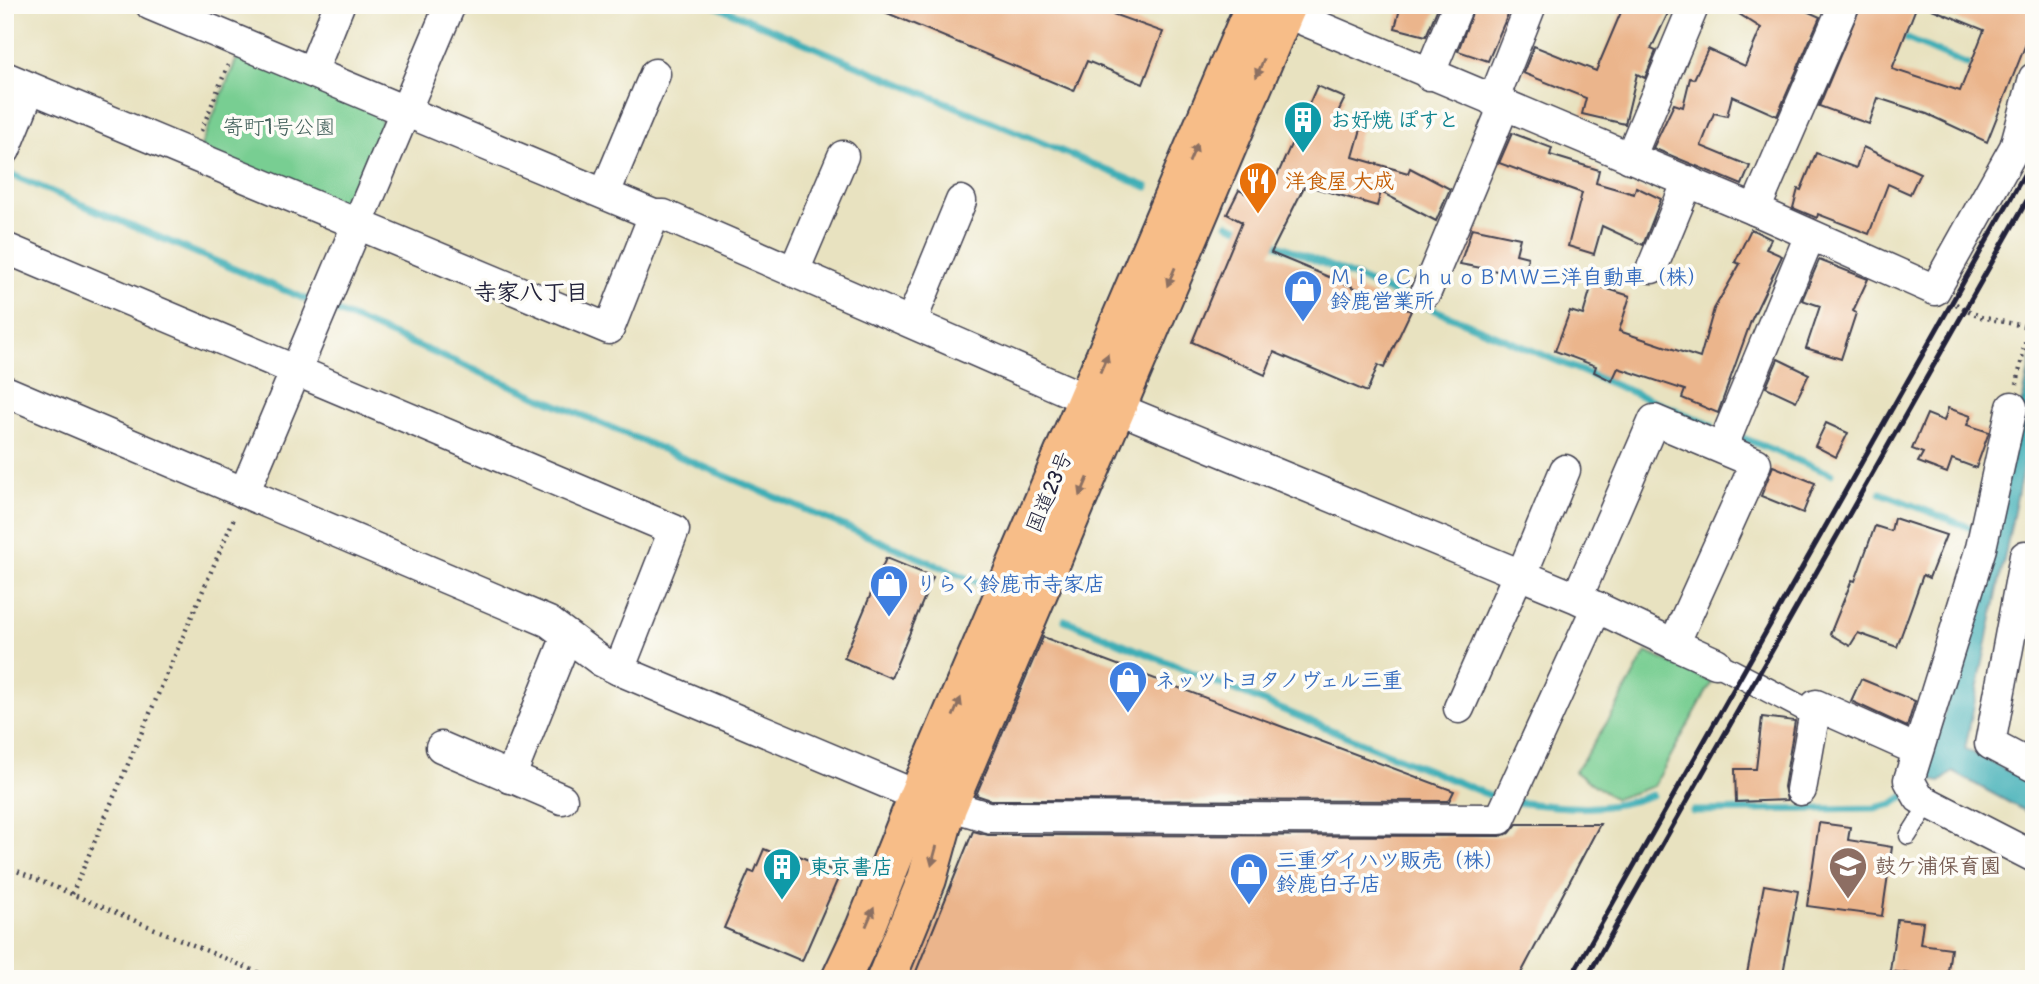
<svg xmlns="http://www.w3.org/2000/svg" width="2039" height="984" viewBox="0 0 2039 984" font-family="Pangolin,'Klee One',sans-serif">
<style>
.green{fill:#78ce92;stroke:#4d7866;stroke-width:2}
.water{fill:#3daeb6;stroke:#306878;stroke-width:2}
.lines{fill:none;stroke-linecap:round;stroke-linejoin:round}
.stream{stroke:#3daeb6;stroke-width:7}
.building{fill:#ebb58c}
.service-casing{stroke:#403f4f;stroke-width:19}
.pedestrian-casing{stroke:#403f4f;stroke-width:26}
.minor-casing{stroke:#403f4f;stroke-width:33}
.trunk-casing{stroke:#403f4f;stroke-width:42}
.path{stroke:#403f4f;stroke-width:4.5;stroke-dasharray:2 5;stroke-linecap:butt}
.service{stroke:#fff;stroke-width:16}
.pedestrian{stroke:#fff;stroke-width:23}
.minor{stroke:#fff;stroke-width:30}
.trunk{stroke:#f7bd88;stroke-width:38}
.rail{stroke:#22223b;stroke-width:5}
.oneway{fill:#8c7062}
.labels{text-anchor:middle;stroke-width:7;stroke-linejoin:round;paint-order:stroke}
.culture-label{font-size:21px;font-weight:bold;fill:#0d838f;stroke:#fdfcf7;text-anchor:start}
.park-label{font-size:21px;fill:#405e59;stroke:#fdfcf7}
.food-label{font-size:21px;font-weight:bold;fill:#c56008;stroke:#fdfcf7;text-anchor:start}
.shop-label{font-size:21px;font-weight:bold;fill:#366cbe;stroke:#fdfcf7;text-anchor:start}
.street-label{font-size:21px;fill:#22223b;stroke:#fdfcf7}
.education-label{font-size:21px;font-weight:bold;fill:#785e54;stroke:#fdfcf7;text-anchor:start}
.neighbourhood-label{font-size:23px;font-weight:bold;fill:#22223b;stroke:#fdfcf7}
</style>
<rect width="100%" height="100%" fill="#fdfcf7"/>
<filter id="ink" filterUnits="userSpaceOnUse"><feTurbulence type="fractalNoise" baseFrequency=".0143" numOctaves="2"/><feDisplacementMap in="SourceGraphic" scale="14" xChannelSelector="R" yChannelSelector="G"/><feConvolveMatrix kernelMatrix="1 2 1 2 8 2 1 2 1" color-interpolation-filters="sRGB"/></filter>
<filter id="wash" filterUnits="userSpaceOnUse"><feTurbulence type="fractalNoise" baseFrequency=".00686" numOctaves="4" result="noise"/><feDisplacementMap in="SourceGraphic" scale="28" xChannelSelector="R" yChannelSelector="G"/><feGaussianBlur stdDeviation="1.57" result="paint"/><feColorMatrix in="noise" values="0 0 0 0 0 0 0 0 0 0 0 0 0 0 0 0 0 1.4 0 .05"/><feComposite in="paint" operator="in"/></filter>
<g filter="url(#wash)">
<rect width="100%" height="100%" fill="#e8e2c0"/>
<g class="green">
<path d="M239,53L379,114L385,132L357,201L341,209L200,148Z"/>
<path d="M1646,652L1712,682L1654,786L1615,799L1575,772L1615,710Z"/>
</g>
<path class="water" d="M2034,346V414L1965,749L2034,784V816L1953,772L1940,782L1926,779L1999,515Z"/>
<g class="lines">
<g class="stream">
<path d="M714,5L1147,187"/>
<path d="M1898,35L1977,69"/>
<path d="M5,172L317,304"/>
<path d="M1228,224L1246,231"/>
<path d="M1267,240L1711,425"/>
<path d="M328,308L979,583"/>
<path d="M1736,435L1831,474"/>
<path d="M1881,493L1971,528"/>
<path d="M1065,620L1501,800"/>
<path d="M1516,802C1567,808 1603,813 1652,795"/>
<path d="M1693,811L1875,808L1893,804L1909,793"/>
</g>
</g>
<g id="blocks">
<g class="building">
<path d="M868,5H1110L1107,12L1163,32L1143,84L1087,61L1074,91Z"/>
<path d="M1401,5H1439L1426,36L1395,28Z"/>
<path d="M1475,5H1512L1488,61L1458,51Z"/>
<path d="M1624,5H1672L1651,49L1656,51L1645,78L1637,74L1625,124L1582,114L1586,98L1523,73L1534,46L1596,71Z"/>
<path d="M1725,5H1793L1820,17L1777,116L1732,96L1727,116L1714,113L1701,146L1750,166L1742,185L1653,148L1674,104L1683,107L1690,78L1694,79L1708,49L1745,66L1761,28Z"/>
<path d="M1861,5H1917L1892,69L1960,91L1984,30L1922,5H2034V44L2027,41L1987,142L1927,114L1878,98L1869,124L1819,106Z"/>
<path d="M1317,86L1345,98L1337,114L1363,122L1353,157L1408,173L1410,168L1450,189L1436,221L1381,192L1377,206L1305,185L1271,253L1411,311L1384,368L1378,365L1367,392L1274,352L1265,375L1192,342L1242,222L1227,214L1239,190L1265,203Z"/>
<path d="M1512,133L1552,148L1550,155L1599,170L1596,183L1634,194L1636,187L1661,199L1643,245L1602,226L1594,254L1568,246L1582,193L1499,163Z"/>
<path d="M1863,147L1920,173L1910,194L1888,184L1869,234L1818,214L1817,218L1793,208L1798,189L1801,190L1816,153L1856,168Z"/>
<path d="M1472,228L1520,238L1516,254L1528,257L1524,276L1460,264Z"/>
<path d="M1751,229L1771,239L1766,249L1782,256L1751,321L1718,413L1682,398L1685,390L1618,368L1612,381L1594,372L1596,366L1555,351L1570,311L1583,315L1592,284L1630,296L1619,331L1700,358L1714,309L1740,264L1735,262Z"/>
<path d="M1819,260L1868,279L1853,311L1856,313L1841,359L1806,348L1820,306L1802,300Z"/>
<path d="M1778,359L1809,374L1796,401L1766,387Z"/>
<path d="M1948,408L1971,416L1967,425L1989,432L1976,468L1952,459L1947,473L1918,462L1923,453L1912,449L1927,414L1944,421Z"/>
<path d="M1826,423L1848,433L1836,457L1815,446Z"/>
<path d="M1773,466L1815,483L1803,513L1761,496Z"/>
<path d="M1894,518L1946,535L1929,578L1923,575L1897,647L1858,633L1850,646L1830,634L1852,580L1855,581L1875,526L1891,531Z"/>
<path d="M886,558L933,577L891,678L844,658Z"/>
<path d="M1043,637L1454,791L1449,801L991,800L976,795Z"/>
<path d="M1861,679L1915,701L1907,727L1851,701Z"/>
<path d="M1762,717L1795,721L1784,787L1787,800L1736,802L1735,769H1756Z"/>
<path d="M1819,823L1850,827L1848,840L1892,847L1882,916L1807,906Z"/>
<path d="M1517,824H1600L1518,979H913L973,831L988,835L1500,836L1510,833Z"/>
<path d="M764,849L795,862L797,855L840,874L802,961L724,928L749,871L754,873Z"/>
<path d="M1764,885L1798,891L1782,979H1746Z"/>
<path d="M1897,919L1923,922L1920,944L1951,948L1947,979L1890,971Z"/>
</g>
</g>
</g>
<g filter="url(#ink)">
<use href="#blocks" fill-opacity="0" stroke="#403f4f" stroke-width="2"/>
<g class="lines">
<g class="service-casing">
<path id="service" d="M1908,836L1929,803"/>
</g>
<g class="pedestrian-casing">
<path id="pedestrian" d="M1716,663L1814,714"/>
</g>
<g class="minor-casing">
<g id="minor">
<path d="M151,5L654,215H664L1088,400L1117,408L1577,598L1674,644L1756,463L1654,420L1577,598"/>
<path d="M1268,5L1755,210L1935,290L2015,147L2034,78"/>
<path d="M312,72L339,5"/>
<path d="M1429,75L1458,5"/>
<path d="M5,77L609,329L654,215"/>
<path d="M1493,101L1531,5"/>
<path d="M5,150L30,88"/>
<path d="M1630,158L1694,5"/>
<path d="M605,193L655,74"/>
<path d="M1755,210L1844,5"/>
<path d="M5,248L674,530L619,670"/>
<path d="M1652,268L1688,181"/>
<path d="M794,271L843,156"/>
<path d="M1426,292L1504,106"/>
<path d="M911,322L961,201"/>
<path d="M5,391L549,622L601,661L619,670L918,796L988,817L1500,819L1597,607"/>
<path d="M2012,407L1981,548L1909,780L1919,798L2034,857"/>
<path d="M1722,448L1810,235"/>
<path d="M244,493L450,5"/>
<path d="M2025,556L1990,744L2034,767"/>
<path d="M1522,574L1565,470"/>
<path d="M1674,644L1716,663"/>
<path d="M1459,708L1518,575"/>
<path d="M441,747L562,799"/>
<path d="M510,778L567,636"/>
<path d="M1801,790L1816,705L1917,750"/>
</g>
</g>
<g class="trunk-casing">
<g id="trunk">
<path d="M841,979L865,928L918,796L1255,5"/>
<path d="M886,979L927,879L947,807L1287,5"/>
</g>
</g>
<g class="path">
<path d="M201,131L228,65"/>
<path d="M1956,304L1981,317L2028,327L2017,384"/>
<path d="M5,866L274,979"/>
<path d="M72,894L235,516"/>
</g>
<use href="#service" class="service"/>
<use href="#pedestrian" class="pedestrian"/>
<use href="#minor" class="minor"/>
<use href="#trunk" class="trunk"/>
<g class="rail">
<path d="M1570,979L2034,157"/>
<path d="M1586,979L2034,188"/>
</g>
</g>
<defs><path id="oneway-solid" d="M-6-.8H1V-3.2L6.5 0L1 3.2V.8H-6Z" transform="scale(1.75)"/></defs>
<g class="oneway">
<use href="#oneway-solid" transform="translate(1260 68) rotate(113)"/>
<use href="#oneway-solid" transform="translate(1193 153) rotate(-67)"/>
<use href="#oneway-solid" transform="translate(1171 277) rotate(113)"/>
<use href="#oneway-solid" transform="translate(1104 363) rotate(-67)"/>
<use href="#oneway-solid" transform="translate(1084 487) rotate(113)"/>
<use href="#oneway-solid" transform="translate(957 707) rotate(-67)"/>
<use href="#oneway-solid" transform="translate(934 856) rotate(105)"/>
<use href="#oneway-solid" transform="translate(870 917) rotate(-67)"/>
</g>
</g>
<defs>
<g id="building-pin" transform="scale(2.0125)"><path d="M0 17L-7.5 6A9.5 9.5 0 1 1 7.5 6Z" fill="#0f9aa8" stroke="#fdfcf7"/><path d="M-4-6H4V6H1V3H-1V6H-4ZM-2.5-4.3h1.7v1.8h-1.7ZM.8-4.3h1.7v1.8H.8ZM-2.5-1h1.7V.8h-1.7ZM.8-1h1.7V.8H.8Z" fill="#fff"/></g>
<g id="restaurant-pin" transform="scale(2.0125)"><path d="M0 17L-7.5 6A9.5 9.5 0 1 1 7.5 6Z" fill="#e8710a" stroke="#fdfcf7"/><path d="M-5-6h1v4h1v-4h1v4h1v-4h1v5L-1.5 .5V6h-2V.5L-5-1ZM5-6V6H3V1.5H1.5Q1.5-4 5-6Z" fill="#fff"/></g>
<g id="shop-pin" transform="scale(2.0125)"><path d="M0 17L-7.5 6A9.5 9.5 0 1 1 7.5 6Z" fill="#3f7fe0" stroke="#fdfcf7"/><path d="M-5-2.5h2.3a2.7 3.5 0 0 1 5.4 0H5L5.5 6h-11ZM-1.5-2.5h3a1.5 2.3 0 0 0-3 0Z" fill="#fff"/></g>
<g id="school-pin" transform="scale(2.0125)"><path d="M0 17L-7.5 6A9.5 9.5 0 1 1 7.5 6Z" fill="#8d6e63" stroke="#fdfcf7"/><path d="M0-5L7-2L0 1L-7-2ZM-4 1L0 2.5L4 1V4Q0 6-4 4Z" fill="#fff"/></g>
</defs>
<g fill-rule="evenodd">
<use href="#building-pin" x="1303" y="120"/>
<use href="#restaurant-pin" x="1258" y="181"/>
<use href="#shop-pin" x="1303" y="289"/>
<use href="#shop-pin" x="889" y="584"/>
<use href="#shop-pin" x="1128" y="680"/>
<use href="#school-pin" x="1848" y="866"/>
<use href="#building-pin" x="782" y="867"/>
<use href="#shop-pin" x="1249" y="872"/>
</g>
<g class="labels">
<g class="culture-label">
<text x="1330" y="127">お好焼 ぽすと</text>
<text x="809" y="874">東京書店</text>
</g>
<g class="park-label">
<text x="279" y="134">寄町1号公園</text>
</g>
<g class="food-label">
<text x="1285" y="188">洋食屋 大成</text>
</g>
<g class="shop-label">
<text x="1330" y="284">ＭｉｅＣｈｕｏＢＭＷ三洋自動車（株）<tspan x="1330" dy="24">鈴鹿営業所</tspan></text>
<text x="916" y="591">りらく鈴鹿市寺家店</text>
<text x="1155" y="687">ネッツトヨタノヴェル三重</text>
<text x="1276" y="867">三重ダイハツ販売（株）<tspan x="1276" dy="24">鈴鹿白子店</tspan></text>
</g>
<g class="street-label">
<text transform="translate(1049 492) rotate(-67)" y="7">国道23号</text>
</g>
<g class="education-label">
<text x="1875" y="873">鼓ケ浦保育園</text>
</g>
<g class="neighbourhood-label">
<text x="531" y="300">寺家八丁目</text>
</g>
</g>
<rect width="2039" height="984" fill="none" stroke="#fdfcf7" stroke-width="28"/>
</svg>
